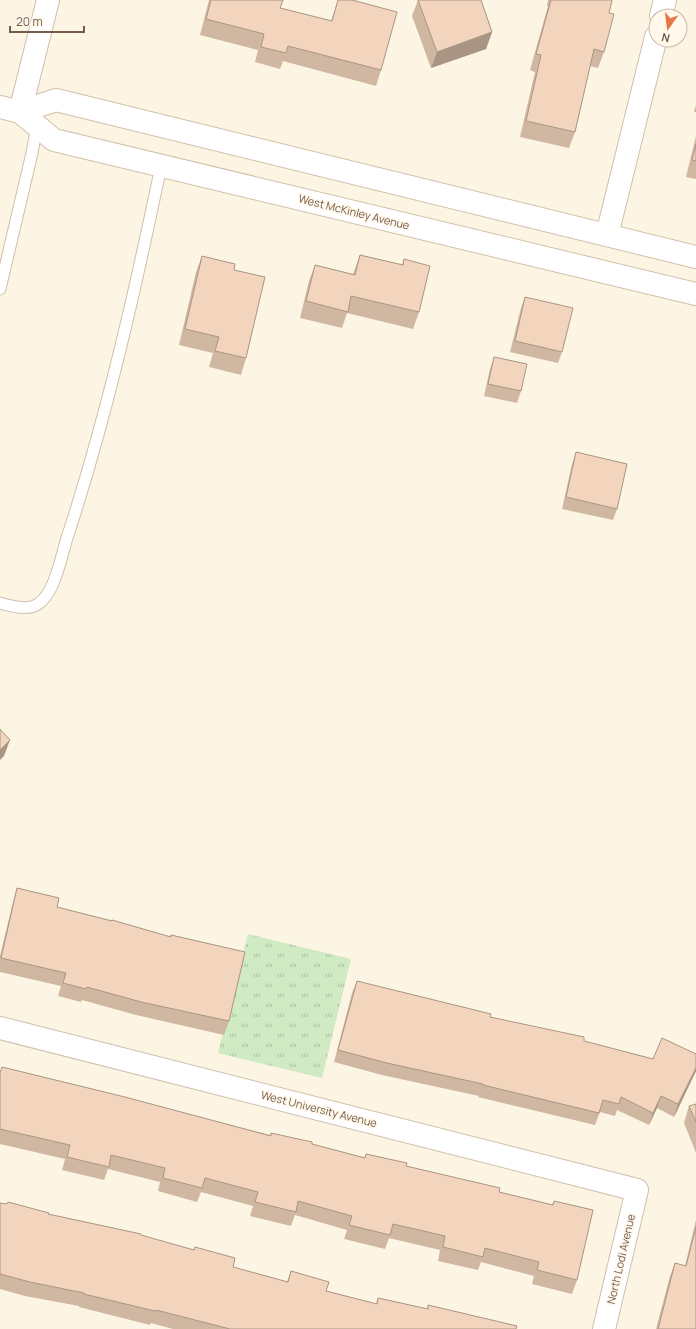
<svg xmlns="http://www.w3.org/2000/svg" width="696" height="1329" viewBox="0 0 696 1329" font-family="Manrope,sans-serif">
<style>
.grass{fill:url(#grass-tufts)}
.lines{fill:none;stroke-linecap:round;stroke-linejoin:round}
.lane-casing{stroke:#d0bfae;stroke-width:13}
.street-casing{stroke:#d0bfae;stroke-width:24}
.secondary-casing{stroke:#d3bfab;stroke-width:24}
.lane{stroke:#fff;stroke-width:11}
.street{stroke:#fff;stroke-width:22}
.secondary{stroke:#fff;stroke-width:22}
.wall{fill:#d0b7a2}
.shaded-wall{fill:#a99584}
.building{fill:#f2d5bc;stroke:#a99584}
.labels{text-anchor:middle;stroke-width:3;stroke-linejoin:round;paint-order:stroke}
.street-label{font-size:11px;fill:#755c4a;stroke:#fff8eb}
</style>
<defs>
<pattern id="grass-tufts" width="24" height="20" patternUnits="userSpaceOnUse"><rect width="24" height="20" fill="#d0eac3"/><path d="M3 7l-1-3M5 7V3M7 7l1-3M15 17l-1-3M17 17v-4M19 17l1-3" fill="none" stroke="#adc1a0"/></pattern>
</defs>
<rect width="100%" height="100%" fill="#fcf5e4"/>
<path class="grass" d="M248,934L351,959L322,1078L218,1053Z"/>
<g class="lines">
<g class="lane-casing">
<g id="lane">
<path d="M0,289L32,153L37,126"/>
<path d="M0,603C10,606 29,611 38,604C55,593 61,557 67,538C107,416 135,291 161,166"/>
</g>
</g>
<g class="street-casing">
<g id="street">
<path d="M661,16L665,0"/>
<path d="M20,112L48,0"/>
<path d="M607,235L656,37"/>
<path d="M0,1028L637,1190L604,1329"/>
</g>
</g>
<g class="secondary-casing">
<g id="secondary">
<path d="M0,107L20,112L54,140L696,294"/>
<path d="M20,112L56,100L696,257"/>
</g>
</g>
<use href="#lane" class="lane"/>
<use href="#street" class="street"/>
<use href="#secondary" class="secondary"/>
</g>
<g class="wall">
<path d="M209,0H283L280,8L331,21L338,0H352L381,70L376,86L283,61L280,69L255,62L258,50L200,35Z"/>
<path d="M418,0H481L492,32L486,49L431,68L412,16Z"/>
<path d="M548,0H612L609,13L604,52L598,68L590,66L575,132L569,148L520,137L535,72L530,70L548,6H547Z"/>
<path d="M696,105V112H694Z"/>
<path d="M696,136V179L686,177Z"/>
<path d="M360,255L402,265L404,259L419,312L413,329L347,313L342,328L300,318L309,281L315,265L353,274Z"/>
<path d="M202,256L234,270L246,358L241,375L209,367L213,353L179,345L196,272Z"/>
<path d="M525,297L562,352L558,363L510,352L521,308Z"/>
<path d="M494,357L521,391L517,403L484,396L490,369Z"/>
<path d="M576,452L617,509L613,520L562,509L572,464Z"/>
<path d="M17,888L57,907L229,1021L224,1035L136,1015L82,1000L81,1002L58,996L61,986L0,972V956L13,902Z"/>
<path d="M357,981L490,1017L653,1059L696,1054V1071L674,1117L657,1108L649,1125L617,1110L615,1116L600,1112L595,1125L478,1097L479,1096L382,1075L334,1062L352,993Z"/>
<path d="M2,1067L270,1135L271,1133L365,1158L366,1154L406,1166L499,1192L552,1205L554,1201L577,1280L572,1294L532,1284L534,1276L481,1262L478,1270L438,1261L440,1250L389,1238L385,1249L344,1239L347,1230L295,1215L291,1226L250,1216L253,1206L201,1192L197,1202L158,1191L160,1182L108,1169L104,1180L62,1170L65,1159L0,1144V1072Z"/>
<path d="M696,1104V1153L684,1123L689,1106Z"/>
<path d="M0,1203L48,1214L141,1235L233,1267L287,1282L291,1271L326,1291L376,1304L378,1298L427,1309L428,1305L516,1329H173L151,1323L150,1325L79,1307V1306L25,1296L0,1289Z"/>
<path d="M696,1220V1329H656L670,1276L675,1263L685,1266Z"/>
</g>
<g class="shaded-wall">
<path d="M492,32L486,49L431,68L437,52Z"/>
<path d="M10,740L4,756L0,760V750Z"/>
<path d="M696,1068V1071L674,1117L678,1104Z"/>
<path d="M661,1096L657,1108L649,1125L653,1113Z"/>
</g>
<g class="building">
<path d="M211,0H283L280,8L332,21L338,0H352L397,12L381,70L288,46L286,53L261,47L264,34L206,19Z"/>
<path d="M418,0H481L492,32L437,52Z"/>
<path d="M551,0H612L609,13L614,14L604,52L594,49L575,132L526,121L541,55L536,54Z"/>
<path d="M696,144V161L692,160Z"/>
<path d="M360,255L403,265L404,259L430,266L419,312L351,296L348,312L306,301L315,265L355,275Z"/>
<path d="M202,256L235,264L234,270L265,277L246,358L215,351L219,337L185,329Z"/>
<path d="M525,297L573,308L562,352L515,341Z"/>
<path d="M494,357L527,364L521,391L488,384Z"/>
<path d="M576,452L627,464L617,509L566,497Z"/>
<path d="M0,729L10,740L0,750Z"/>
<path d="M17,888L59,898L57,907L112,921V920L171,937V935L245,952L229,1021L141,1002L87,987L86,989L63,983L66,973L1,958Z"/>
<path d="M357,981L491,1014L490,1017L584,1037V1041L653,1059L662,1038L696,1054V1068L678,1104L661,1096L653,1113L621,1097L619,1104L603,1100L599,1113L483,1085V1084L387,1063L338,1050Z"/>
<path d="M2,1067L125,1097L271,1136V1133L312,1142V1144L365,1158L366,1154L407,1163L406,1166L500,1188L499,1192L553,1205L554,1201L593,1210L577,1280L537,1270L539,1262L485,1248L483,1257L443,1247L445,1236L393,1224L390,1235L349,1225L352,1216L298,1201L296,1212L255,1202L258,1192L205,1178L202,1188L163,1178L165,1168L111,1155L109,1167L67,1157L70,1145L0,1129V1073Z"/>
<path d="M696,1104V1122L689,1106Z"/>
<path d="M8,1202L49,1213L48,1214L141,1234V1235L194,1250L195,1247L235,1258L233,1267L288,1282L291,1271L329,1282L326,1291L377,1304L378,1298L428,1309V1305L517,1326L516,1329H230L156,1310L155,1311L84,1294V1293L30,1282L0,1274V1203L7,1204Z"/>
<path d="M696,1227V1329H658L675,1263L686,1266Z"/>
</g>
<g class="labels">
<g class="street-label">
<text transform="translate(354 212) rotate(14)" y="4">West McKinley Avenue</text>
<text transform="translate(319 1109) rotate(14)" y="4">West University Avenue</text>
<text transform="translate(621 1259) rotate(-77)" y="4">North Lodi Avenue</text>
</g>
</g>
<g transform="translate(668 28) rotate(194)"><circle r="19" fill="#fff8eb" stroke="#c8baab"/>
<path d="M0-3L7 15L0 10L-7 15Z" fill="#e77649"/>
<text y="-6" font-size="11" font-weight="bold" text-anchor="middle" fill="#755c4a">N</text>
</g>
<path d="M10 26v6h74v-6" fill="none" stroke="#755c4a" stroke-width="2"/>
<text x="16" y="26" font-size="12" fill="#755c4a" stroke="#fff8eb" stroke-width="3" paint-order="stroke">20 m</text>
</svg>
